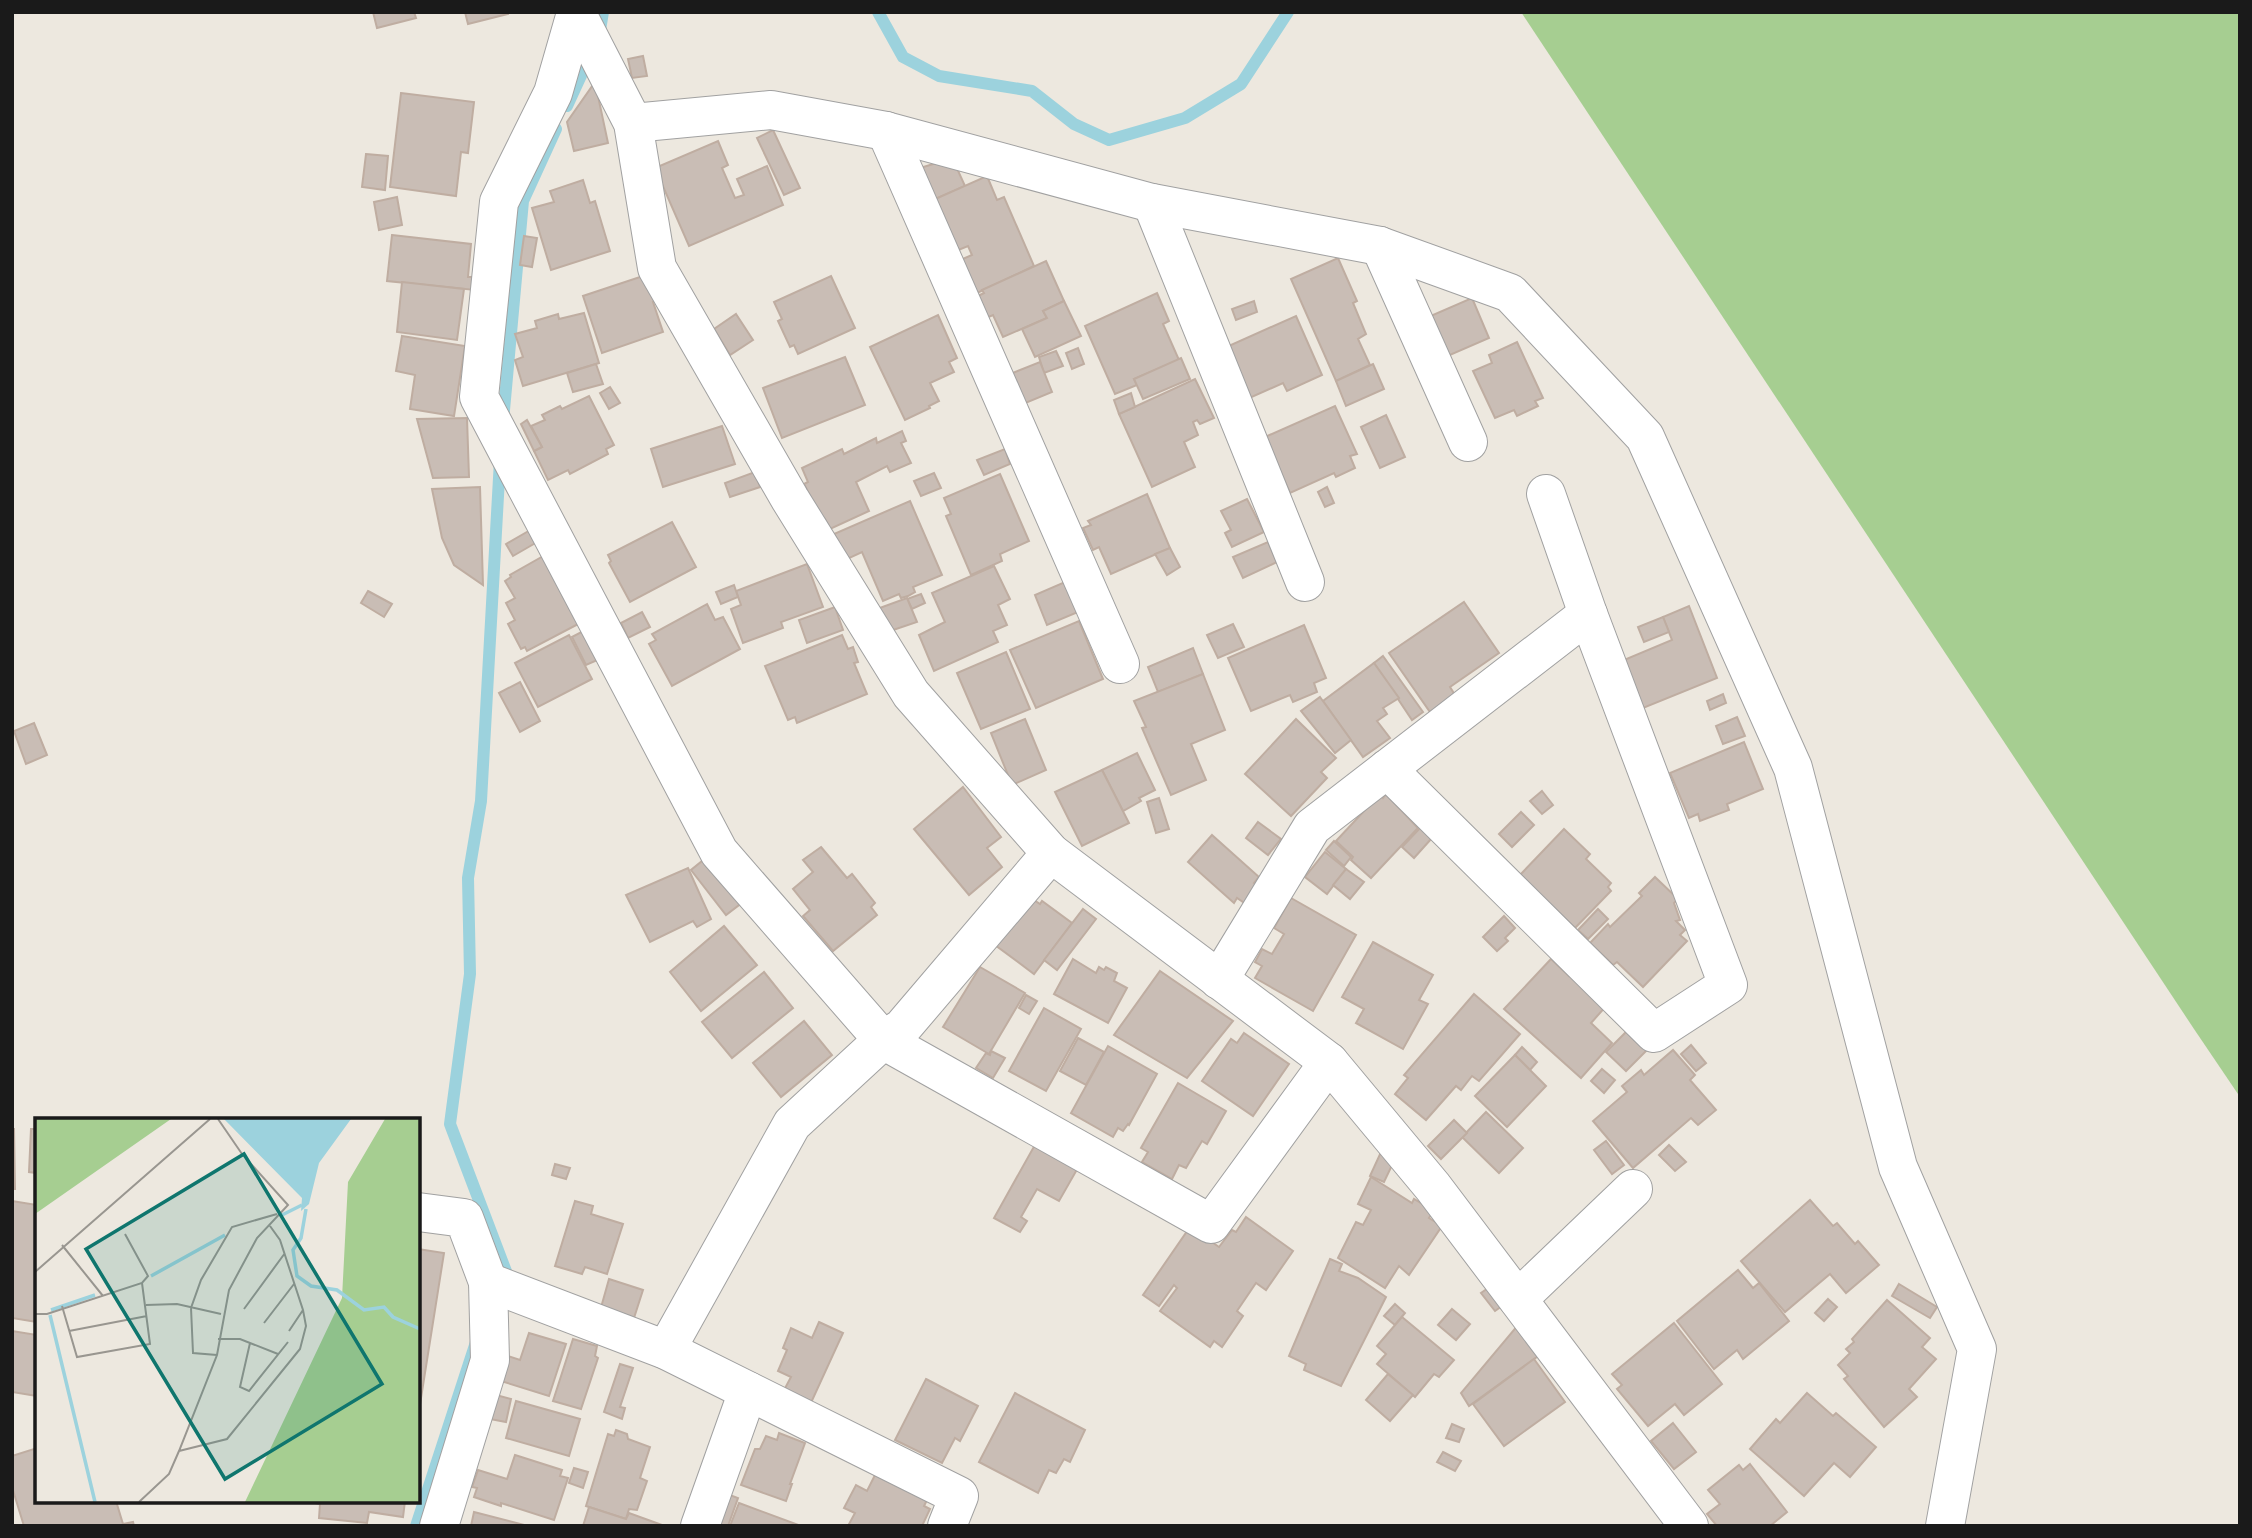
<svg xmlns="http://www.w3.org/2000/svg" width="2252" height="1538" viewBox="0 0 2252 1538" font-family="Inter,sans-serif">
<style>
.forest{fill:#a6ce91}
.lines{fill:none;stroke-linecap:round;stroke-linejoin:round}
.stream{stroke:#9cd2dd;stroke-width:12}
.building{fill:#c9bdb5;stroke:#bfada1;stroke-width:2}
.minor-casing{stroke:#a1a1a1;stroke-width:40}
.minor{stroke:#fff;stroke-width:38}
.inset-river{fill:none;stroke:#9cd2dd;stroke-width:3.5}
.inset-road{fill:none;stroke:#999690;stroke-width:2}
.view{fill:#0f766e;fill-opacity:0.15;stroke:#0f766e;stroke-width:3.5}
.inset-edge{fill:none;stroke:#1a1a1a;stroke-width:3.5}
</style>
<rect width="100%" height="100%" fill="#ede8df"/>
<path class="forest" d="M1521,12H2240V1097L2194,1029Z"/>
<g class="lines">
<g class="stream">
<path d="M878,12L903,57L939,76L1032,91L1074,124L1109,140L1185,118L1241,84L1288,12"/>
<path d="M599,36L603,12"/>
<path d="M567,106L590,56"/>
<path d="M503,421L523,201L556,129"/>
<path d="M500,460L481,801L468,878L470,974L450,1124L507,1274L504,1281"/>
<path d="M416,1526L477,1339"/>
</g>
</g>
<g class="building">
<path d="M373,12H414L416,18L377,28Z"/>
<path d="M465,12H508V14L468,24Z"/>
<path d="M643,56L647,76L632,78L628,59Z"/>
<path d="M595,82L608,143L574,151L567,122Z"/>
<path d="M401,93L474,102L468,153L461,152L456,196L390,187Z"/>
<path d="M773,130L800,188L784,195L757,138Z"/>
<path d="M718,141L728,165L722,168L735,198L744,195L737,179L767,166L783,205L689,246L655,168Z"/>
<path d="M366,154L388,156L385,190L362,187Z"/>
<path d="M943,161L955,164L965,186L931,201L917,169Z"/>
<path d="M987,176L997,200L1004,197L1034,266L973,295L958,261L972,255L968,246L956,251L933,200Z"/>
<path d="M583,180L590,203L595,201L610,251L551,270L532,208L554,202L550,191Z"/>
<path d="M397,197L402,225L379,230L374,202Z"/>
<path d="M392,235L471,244L468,277H476L475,290L387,281Z"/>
<path d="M524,236L537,238L532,267L520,265Z"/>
<path d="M1338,258L1357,301L1353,303L1366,334L1358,339L1370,365L1336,381L1291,279Z"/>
<path d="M1046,261L1064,301L1043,311L1047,318L1003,337L993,315L984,319L974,298L984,293L982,290Z"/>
<path d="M649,274L658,301L653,302L663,332L602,353L583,296Z"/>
<path d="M831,276L855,328L798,354L794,345L790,347L778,321L782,319L774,302Z"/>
<path d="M402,282L464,289L457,340L397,332Z"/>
<path d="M1157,293L1169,321L1163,324L1179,360L1134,379L1137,385L1115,394L1085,326Z"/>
<path d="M1472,298L1489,338L1443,358L1426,318Z"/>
<path d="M1064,301L1081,336L1035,357L1022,329L1047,318L1043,311Z"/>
<path d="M1254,301L1257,312L1236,320L1232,309Z"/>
<path d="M584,313L599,363L523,386L515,360L523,357L515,334L537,328L535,321L558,314L559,319Z"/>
<path d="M736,314L753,340L730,355L714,329Z"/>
<path d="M938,315L957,358L949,362L954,372L930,383L939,401L929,406L930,408L905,420L870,347Z"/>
<path d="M1296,316L1322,375L1287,391L1283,383L1245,400L1222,349Z"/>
<path d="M402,336L465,346L454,416L410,409L415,375L396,371Z"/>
<path d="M1517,342L1543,398L1535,401L1538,406L1517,416L1514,410L1495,418L1473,371L1492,363L1489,355Z"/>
<path d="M1078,348L1084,364L1072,369L1066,353Z"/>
<path d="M1056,351L1063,366L1044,373L1039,357Z"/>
<path d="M845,357L865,405L782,438L763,388Z"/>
<path d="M1181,358L1190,379L1143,399L1134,379Z"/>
<path d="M1040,362L1052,392L1023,404L1010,374Z"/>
<path d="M596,364L603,384L573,392L567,373Z"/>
<path d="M1373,364L1384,389L1346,406L1336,381Z"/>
<path d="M1195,379L1214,418L1200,424L1197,420L1193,422L1198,435L1184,442L1195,467L1152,487L1119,414Z"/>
<path d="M610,387L620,403L609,409L600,393Z"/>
<path d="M1131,393L1135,407L1119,414L1114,400Z"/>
<path d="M589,396L614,445L606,449L608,454L570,474L568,470L548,480L534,451L542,447L531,426L545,420L542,415L560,406L562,409Z"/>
<path d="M1335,406L1357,454L1350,456L1355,468L1336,477L1334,473L1290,493L1265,437Z"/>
<path d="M1386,415L1405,457L1380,468L1361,427Z"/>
<path d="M467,418L469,477L433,478L417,419Z"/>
<path d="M527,420L542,447L534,451L521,424Z"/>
<path d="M722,426L735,464L663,487L651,449Z"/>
<path d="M902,431L906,441L901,443L911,463L890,472L887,466L856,482L869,511L830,529L825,519L822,520L804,484L808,482L802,468L842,449L844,454L876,438L877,443Z"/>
<path d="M1005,449L1010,464L984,475L977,460Z"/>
<path d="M755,472L760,487L730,497L725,483Z"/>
<path d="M934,473L941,488L921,496L914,481Z"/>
<path d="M1000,474L1029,541L1000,554L1002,561L971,575L946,516L951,514L944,498Z"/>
<path d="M480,487L483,585L454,565L442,538L432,489Z"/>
<path d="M1327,487L1334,503L1325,507L1318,492Z"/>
<path d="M1147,494L1170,548L1111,574L1099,547L1093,550L1083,528L1091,525L1088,521Z"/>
<path d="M1247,499L1264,532L1232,547L1225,533L1231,530L1221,511Z"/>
<path d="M910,501L942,575L913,587L915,592L908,596L901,598L899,594L883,601L862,552L845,560L834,534Z"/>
<path d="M672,522L696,567L630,602L609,563L611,561L608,555Z"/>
<path d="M532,529L539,541L513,556L506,544Z"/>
<path d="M1268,542L1277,562L1243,578L1233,557Z"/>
<path d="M1170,548L1180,567L1167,575L1155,554Z"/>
<path d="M545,555L582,622L527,651L525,647L521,649L508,624L515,620L506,603L515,598L505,581L511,577L510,575Z"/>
<path d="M807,564L823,607L781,622L783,628L743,643L731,609L741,605L736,591Z"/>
<path d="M994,566L1010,599L998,605L1007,625L993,631L998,642L934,671L919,635L945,622L932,593Z"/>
<path d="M1065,582L1078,612L1047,625L1035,595Z"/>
<path d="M734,585L738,597L721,604L716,592Z"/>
<path d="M368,591L392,604L384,617L361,603Z"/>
<path d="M921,594L925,603L912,609L907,599Z"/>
<path d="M907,598L917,622L893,630L877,609Z"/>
<path d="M1464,602L1499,653L1450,687L1455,695L1430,712L1389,653Z"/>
<path d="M707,604L715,620L723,617L740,649L672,686L649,644L656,640L652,634Z"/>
<path d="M1689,606L1717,678L1643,708L1624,660L1672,640L1663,617Z"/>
<path d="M835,607L843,630L807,643L799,620Z"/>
<path d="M642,612L650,627L628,638L621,623Z"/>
<path d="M1663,617L1669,632L1644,642L1638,627Z"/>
<path d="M1079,621L1103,679L1036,708L1010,650Z"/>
<path d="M1233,624L1244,647L1218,658L1207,635Z"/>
<path d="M1304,625L1326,678L1314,683L1317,692L1293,702L1290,695L1251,711L1228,658Z"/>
<path d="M587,629L602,658L586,665L572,637Z"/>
<path d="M569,635L592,679L538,707L515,663Z"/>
<path d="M842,635L848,649L853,647L858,662L854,663L867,694L797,723L795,717L788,720L765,666Z"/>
<path d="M1193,648L1203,674L1158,692L1148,667Z"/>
<path d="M1006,652L1030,709L981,729L957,673Z"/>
<path d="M1383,656L1423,712L1412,720L1374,663Z"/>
<path d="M1374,663L1399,698L1383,708L1387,714L1377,721L1390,738L1363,757L1323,701Z"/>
<path d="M1203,674L1225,730L1191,744L1206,780L1171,795L1142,728L1146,727L1134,701Z"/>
<path d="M520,682L540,721L520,732L499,693Z"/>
<path d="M1723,694L1726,703L1710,710L1707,701Z"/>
<path d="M1320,697L1351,740L1335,753L1301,711Z"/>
<path d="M1737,717L1745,736L1723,744L1716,726Z"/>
<path d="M1025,719L1046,770L1012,785L991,733Z"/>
<path d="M1296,719L1336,758L1321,772L1327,778L1291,816L1245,774Z"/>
<path d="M34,723L47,755L26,764L14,731Z"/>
<path d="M1744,742L1763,789L1727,804L1729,810L1700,821L1698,814L1689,818L1670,773Z"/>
<path d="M1137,753L1155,790L1139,798L1141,801L1123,811L1102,770Z"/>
<path d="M1102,770L1129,823L1082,846L1055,792Z"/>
<path d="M963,787L1001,837L987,848L1002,867L969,895L914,829Z"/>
<path d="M1542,791L1553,805L1542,814L1530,801Z"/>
<path d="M1380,794L1383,798L1386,794L1418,828L1371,878L1351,860L1353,857L1336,841Z"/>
<path d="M1159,798L1169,829L1156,833L1147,802Z"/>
<path d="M1521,812L1534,825L1512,847L1499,834Z"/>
<path d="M1258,822L1281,839L1268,855L1246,838Z"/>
<path d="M1421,827L1432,838L1414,858L1402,847Z"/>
<path d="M1564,829L1590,854L1586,859L1611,883L1608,887L1611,891L1575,928L1520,875Z"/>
<path d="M1212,835L1259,877L1254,883L1258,886L1246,904L1237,898L1234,903L1188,862Z"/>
<path d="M1334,841L1351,857L1344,866L1326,850Z"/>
<path d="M821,847L847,878L852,874L875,903L871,907L877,915L833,951L803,916L810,910L793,889L813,872L803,860Z"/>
<path d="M1325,852L1346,869L1327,894L1305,877Z"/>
<path d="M707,857L743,902L726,915L691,870Z"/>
<path d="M688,868L711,919L697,927L693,921L650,942L626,895Z"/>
<path d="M1346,869L1364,882L1350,899L1333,885Z"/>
<path d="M1655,877L1678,899L1674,903L1680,920L1676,921L1685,930L1680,935L1687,941L1643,987L1617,962L1613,965L1590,943L1608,924L1610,927L1642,896L1639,893Z"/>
<path d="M1031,898L1040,904L1042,901L1072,923L1034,974L995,945Z"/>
<path d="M1291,898L1356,935L1313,1011L1255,978L1262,966L1255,962L1262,949L1272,954L1284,934L1274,928Z"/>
<path d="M1083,909L1096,919L1057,970L1044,960Z"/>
<path d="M1598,909L1608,919L1588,939L1578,930Z"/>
<path d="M1504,916L1515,928L1505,938L1508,941L1497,951L1483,937Z"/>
<path d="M724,926L757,965L701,1011L670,972Z"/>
<path d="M1373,942L1433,975L1419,1000L1428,1004L1403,1049L1356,1023L1364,1009L1342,997Z"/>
<path d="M1073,959L1096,973L1099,967L1104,970L1106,967L1117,973L1114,981L1127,988L1108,1023L1054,994Z"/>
<path d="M1551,959L1569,976L1573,972L1607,1005L1591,1023L1612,1043L1581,1078L1504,1009Z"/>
<path d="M980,967L1025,993L989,1054L943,1027Z"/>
<path d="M1160,971L1233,1021L1187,1078L1114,1035Z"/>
<path d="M764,972L793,1008L732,1058L702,1022Z"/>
<path d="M1474,994L1520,1034L1479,1081L1472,1076L1461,1090L1456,1086L1426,1120L1395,1094L1408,1078L1404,1075Z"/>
<path d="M1026,995L1037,1001L1029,1014L1019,1008Z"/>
<path d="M1044,1008L1081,1029L1046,1091L1009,1071Z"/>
<path d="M804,1021L832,1055L781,1097L753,1063Z"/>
<path d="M1629,1029L1649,1048L1626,1071L1606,1052Z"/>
<path d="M1244,1033L1289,1064L1253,1116L1202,1081L1231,1039L1237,1043Z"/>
<path d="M1078,1038L1104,1052L1086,1085L1060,1071Z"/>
<path d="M1691,1045L1706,1063L1696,1071L1681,1054Z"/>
<path d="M1108,1046L1157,1074L1129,1125L1128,1124L1123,1131L1118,1128L1113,1137L1071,1113Z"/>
<path d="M1522,1047L1537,1062L1530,1070L1515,1055Z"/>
<path d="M1673,1050L1695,1075L1690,1080L1716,1110L1698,1125L1691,1118L1633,1168L1593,1121L1627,1092L1622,1086L1641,1070L1644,1075Z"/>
<path d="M991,1051L1005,1058L993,1078L976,1068L986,1053L990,1055Z"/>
<path d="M1515,1055L1546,1086L1507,1127L1475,1096Z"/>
<path d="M1602,1069L1615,1080L1604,1093L1591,1081Z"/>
<path d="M1178,1083L1226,1111L1207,1144L1202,1141L1186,1168L1179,1165L1172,1179L1142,1162L1148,1152L1141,1148Z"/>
<path d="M1486,1112L1523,1148L1499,1173L1462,1137Z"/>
<path d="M1454,1120L1467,1133L1441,1159L1428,1146Z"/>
<path d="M12,1129H14L15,1189H12Z"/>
<path d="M31,1129H37V1173L29,1172Z"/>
<path d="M1606,1141L1624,1165L1612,1174L1594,1150Z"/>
<path d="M1036,1143L1079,1166L1059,1201L1037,1189L1021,1217L1027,1221L1020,1232L994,1218Z"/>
<path d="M1669,1145L1686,1162L1675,1171L1659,1155Z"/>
<path d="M1381,1152L1395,1159L1384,1182L1370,1176Z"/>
<path d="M555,1164L570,1168L566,1179L552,1175Z"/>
<path d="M1371,1177L1412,1203L1414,1199L1434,1211L1429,1218L1442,1226L1409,1275L1399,1266L1385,1288L1338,1258L1356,1222L1363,1225L1371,1210L1358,1204Z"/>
<path d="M1810,1200L1833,1226L1837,1223L1855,1244L1858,1241L1879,1265L1846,1293L1830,1274L1785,1312L1741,1261Z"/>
<path d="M12,1201L37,1205V1322L12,1318Z"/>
<path d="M575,1201L593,1206L591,1214L623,1224L607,1274L585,1267L582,1274L555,1266Z"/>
<path d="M1246,1217L1293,1251L1266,1290L1256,1283L1237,1311L1243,1316L1222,1347L1214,1341L1210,1347L1160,1311L1177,1288L1174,1285L1159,1306L1143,1295L1190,1227L1219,1247L1232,1230L1236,1232Z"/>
<path d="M418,1249L444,1253L418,1417Z"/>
<path d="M1330,1259L1342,1264L1339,1271L1358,1278L1386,1297L1341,1386L1304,1370L1306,1364L1289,1356Z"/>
<path d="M1738,1270L1753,1288L1759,1283L1789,1321L1743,1359L1737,1350L1714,1369L1677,1321Z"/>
<path d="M609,1279L643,1290L633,1321L600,1311Z"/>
<path d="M1899,1284L1937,1307L1930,1318L1892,1296Z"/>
<path d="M1491,1286L1505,1304L1495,1311L1481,1293Z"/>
<path d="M1828,1299L1837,1307L1824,1321L1815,1313Z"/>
<path d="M1887,1300L1930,1338L1922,1347L1936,1359L1909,1389L1917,1397L1884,1427L1844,1379L1848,1376L1838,1365L1850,1353L1846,1349L1854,1342L1852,1339Z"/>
<path d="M1395,1304L1405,1313L1395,1325L1384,1316Z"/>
<path d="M1452,1309L1470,1324L1456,1340L1438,1325Z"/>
<path d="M1402,1317L1454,1360L1439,1377L1434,1374L1415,1397L1377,1364L1386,1354L1377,1346Z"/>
<path d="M819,1322L843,1333L810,1405L783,1392L791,1377L778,1371L787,1350L783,1348L791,1328L812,1338Z"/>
<path d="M1674,1323L1722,1384L1684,1415L1675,1404L1648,1426L1617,1389L1622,1385L1612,1374Z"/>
<path d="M1518,1325L1541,1354L1469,1406L1461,1393Z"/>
<path d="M12,1331L37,1335V1396L12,1392Z"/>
<path d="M529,1333L566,1344L549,1396L501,1381L508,1356L520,1360Z"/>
<path d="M573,1339L597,1346L595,1356L598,1358L581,1409L553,1401Z"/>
<path d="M1534,1359L1565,1402L1504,1446L1473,1404Z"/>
<path d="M620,1364L633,1368L620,1407L625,1408L622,1419L604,1412Z"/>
<path d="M1388,1374L1413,1395L1390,1421L1366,1400Z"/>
<path d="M926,1379L978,1406L960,1441L955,1438L942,1463L895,1440Z"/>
<path d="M1015,1393L1085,1430L1070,1462L1064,1459L1056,1473L1049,1470L1038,1493L979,1462Z"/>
<path d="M1807,1393L1833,1416L1836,1413L1876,1447L1850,1477L1834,1463L1804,1496L1750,1449L1776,1419L1780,1423Z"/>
<path d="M496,1395L511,1399L506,1422L490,1419Z"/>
<path d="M516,1401L580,1419L569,1456L506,1438Z"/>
<path d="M1673,1423L1696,1452L1674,1469L1651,1441Z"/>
<path d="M1452,1424L1464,1429L1459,1442L1446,1438Z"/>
<path d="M616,1430L627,1434L628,1439L650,1447L640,1478L647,1481L637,1510L629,1509L626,1519L586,1506L608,1434L614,1436Z"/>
<path d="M779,1433L805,1443L790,1484H792L786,1501L741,1485L755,1449H760L766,1436L777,1440Z"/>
<path d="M37,1448V1501H116L123,1524L133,1522L134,1526H24L12,1487V1456Z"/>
<path d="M1443,1452L1461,1461L1455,1471L1437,1462Z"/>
<path d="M515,1455L562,1470L560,1476L568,1478L554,1520L501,1503V1506L474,1497L477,1488L472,1487L478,1470L507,1479Z"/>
<path d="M1750,1464L1787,1512L1770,1526H1717L1707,1514L1720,1504L1708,1490L1739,1465L1743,1470Z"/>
<path d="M574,1468L588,1472L583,1488L569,1483Z"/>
<path d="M876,1473L928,1498L924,1506L930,1509L922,1526H848L855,1513L844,1508L856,1485L867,1491Z"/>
<path d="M727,1494L738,1498L728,1526H715Z"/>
<path d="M305,1501H405L403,1517L369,1512L367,1523L319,1518L320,1504Z"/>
<path d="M739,1503L801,1526H730Z"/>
<path d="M589,1507L626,1519L629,1513L662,1525L583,1526Z"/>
<path d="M474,1512L528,1526H471Z"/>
</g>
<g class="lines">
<g class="minor-casing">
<g id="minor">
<path d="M576,12L633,123L657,268L790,499L911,694L1051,853L1329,1062L1433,1187L1689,1526"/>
<path d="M576,13L553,93L499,202L479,397L719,852L883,1040L1211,1224L1329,1062"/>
<path d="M633,123L771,110L886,131L1152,203L1380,246L1510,293L1645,437L1793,768L1898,1167L1977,1349L1945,1526"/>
<path d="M886,131L1120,664"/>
<path d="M1152,203L1305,582"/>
<path d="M1380,246L1468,442"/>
<path d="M1387,769L1654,1033L1728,985L1588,614L1546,494"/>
<path d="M1219,980L1312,827L1588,614"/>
<path d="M418,1212L464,1218L488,1282L490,1360L439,1526"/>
<path d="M488,1282L666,1350L959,1496L947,1526"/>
<path d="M1518,1299L1633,1189"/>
<path d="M666,1350L792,1124L883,1040L902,1028L1051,853"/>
<path d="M700,1526L748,1391"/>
</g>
</g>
<use href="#minor" class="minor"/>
</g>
<g transform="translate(35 1118)">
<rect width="385" height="385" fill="#ede8df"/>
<path d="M0,1H136L0,96ZM350,1H385V384H210L307,180L313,64Z" fill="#a6ce91"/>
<path d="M189,1H316L284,45L274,86L266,93L267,80Z" fill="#9cd2dd"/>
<path class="inset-river" d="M271,91L266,120L258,132L262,158L276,168L302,172L329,192L349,189L358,199L385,211M247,97L267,87M116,158L190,117M16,192L60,177M15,197L60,384"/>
<path class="inset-road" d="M27,127L68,178M0,154L175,1M111,187L142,186L186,196M27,188L42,239L115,226L107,165M209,191L250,135M0,196H12L107,165L113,158L90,116M229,205L259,166M34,213L112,198M254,213L268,192M183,221H205L243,236M215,225L205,269L214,273L253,224M182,237L158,235L156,190L166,162L197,109L242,96M144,333L192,321L265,231L271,208L268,192L245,122L235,108M104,384L134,356L144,333L182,237L194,172L222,120L253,87L207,36L183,1"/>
<path class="view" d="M209,36L347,266L190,361L51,131Z"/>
<rect width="385" height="385" class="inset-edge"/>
</g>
<rect width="2252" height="1538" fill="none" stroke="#1a1a1a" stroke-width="28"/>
</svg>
